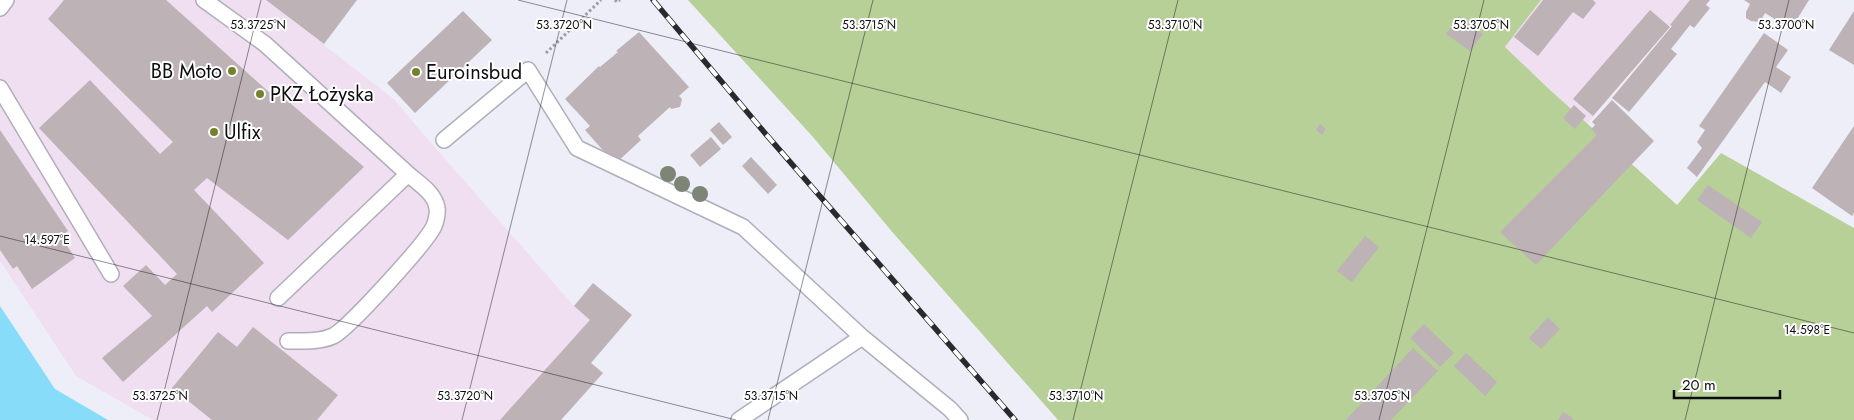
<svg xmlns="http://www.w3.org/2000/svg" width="1854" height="420" font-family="Jost,sans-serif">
<rect width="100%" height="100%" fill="#eeeef8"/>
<path fill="#f0dff0" d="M0,0H266L395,100L419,129L574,306L612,338L591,363L603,373L561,420H153L76,376L0,261Z
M1541,0H1690L1670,27L1587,124L1505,47Z"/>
<path fill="#b6d098" d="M688,0H1541L1505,47L1548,88L1677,205L1721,153L1854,228V420H1058L894,234L813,137Z"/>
<path fill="#87dcfa" d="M0,306L55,389L108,420H0Z"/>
<path fill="#bdb2b5" d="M64,0H166L270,93L274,89L364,167L288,240L207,178L194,190L264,263L212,312L207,306L123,382L102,358L152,316L123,286L146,265L165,285L177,274L39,128L90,80L160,154L173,142L48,19Z
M266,0H357L324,44Z
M1543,0H1593L1596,3L1583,19L1573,12L1538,56L1514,37Z
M1690,0H1710L1706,5L1710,8L1694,28L1690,25L1671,49L1677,54L1629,112L1612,98L1672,26L1670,25Z
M1744,0H1809L1791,29L1765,13L1760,22L1751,21L1746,18V12L1750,4Z
M1650,10L1670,27L1593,116L1573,99Z
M463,11L492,40L415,113L387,83Z
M1854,11V65L1829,50Z
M1459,16L1483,34L1470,51L1446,34Z
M639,32L689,87L679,96L682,99L680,107L671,109L670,107L638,136L641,140L615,164L585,130L590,126L565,99L599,66L600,67L618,52L616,51Z
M1764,33L1788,50L1776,67L1791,77L1781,93L1765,82L1697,177L1687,168L1702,148L1697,142L1705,130L1699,126Z
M1612,100L1654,141L1536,265L1500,232L1597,135L1591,129L1595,125L1592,122Z
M1574,105L1586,116L1575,129L1563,118Z
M719,122L732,137L723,145L710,130Z
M1320,124L1326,129L1322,135L1316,130Z
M1854,126V213L1852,216L1812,188Z
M0,130L68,231L61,236L75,258L32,289L17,266L13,269L0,250Z
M711,137L721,149L700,167L690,155Z
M751,157L777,185L768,194L742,166Z
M1708,185L1762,222L1751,238L1697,200Z
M1365,236L1379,247L1352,282L1337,271Z
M593,283L632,315L591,363L603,373L561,420H500L590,320L574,306Z
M1548,317L1560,329L1541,349L1529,338Z
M1424,324L1454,353L1440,367L1410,338Z
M253,327L338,395L317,420H212L172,388L218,332L237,347Z
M1413,348L1438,371L1391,420H1346Z
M1466,353L1497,382L1485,396L1454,366Z
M1563,412L1573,418L1572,420H1558Z"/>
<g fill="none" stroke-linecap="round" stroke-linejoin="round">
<g stroke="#afafb9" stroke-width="18">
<path id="lane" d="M204,0L265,44L408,174L278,298
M0,8L6,0
M0,88L111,274
M444,140L528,70L577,148L743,227L862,337L950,409L960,420
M288,341C303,341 320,342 333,336C348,329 427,242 434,226C436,222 438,212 437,208C435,193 418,183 408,174
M739,420L862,337"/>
</g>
<path stroke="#9c9ca4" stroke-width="3" stroke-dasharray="2.5 2.5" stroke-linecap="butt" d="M615,0L617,2L620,0
M546,53L601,0"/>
<use href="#lane" stroke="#fff" stroke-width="15"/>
<g stroke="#2a2a2e" stroke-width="5.5">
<path id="rail" d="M653,0L764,132L1015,420"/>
</g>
<use href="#rail" stroke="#fff" stroke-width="4" stroke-dasharray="11" stroke-linecap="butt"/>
</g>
<g fill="#7d8576">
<circle cx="668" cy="174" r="8"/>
<circle cx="682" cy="184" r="8"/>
<circle cx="700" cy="194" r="8"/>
</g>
<path fill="none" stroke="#0d0d11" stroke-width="1" stroke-opacity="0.45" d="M518,0L1854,333M0,236L736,420M157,420L261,0M462,420L567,0M768,420L873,0M1073,420L1178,0M1379,420L1484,0M1685,420L1789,0"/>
<g fill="#77802c" stroke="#fff" stroke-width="2">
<circle cx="232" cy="71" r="5"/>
<circle cx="416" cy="72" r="5"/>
<circle cx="260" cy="94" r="5"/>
<circle cx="214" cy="132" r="5"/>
</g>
<g text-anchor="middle" stroke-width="4" stroke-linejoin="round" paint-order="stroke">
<g font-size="20" fill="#0d0d11" stroke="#fff" text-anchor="start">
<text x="222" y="78" text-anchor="end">BB Moto</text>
<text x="426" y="79">Euroinsbud</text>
<text x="270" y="101">PKZ Łożyska</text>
<text x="224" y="139">Ulfix</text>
</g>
</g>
<g font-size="12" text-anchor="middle" fill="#0d0d11" stroke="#fff" stroke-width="4" stroke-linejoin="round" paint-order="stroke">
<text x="258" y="29">53.3725°N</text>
<text x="564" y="29">53.3720°N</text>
<text x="869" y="29">53.3715°N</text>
<text x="1175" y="29">53.3710°N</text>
<text x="1481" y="29">53.3705°N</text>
<text x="1786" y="29">53.3700°N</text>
<text x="47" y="244">14.597°E</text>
<text x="1807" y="334">14.598°E</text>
<text x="160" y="400">53.3725°N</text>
<text x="465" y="400">53.3720°N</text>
<text x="771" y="400">53.3715°N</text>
<text x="1076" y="400">53.3710°N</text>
<text x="1382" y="400">53.3705°N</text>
</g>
<path d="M1674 390v8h106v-8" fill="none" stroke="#0d0d11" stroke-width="2.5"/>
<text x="1682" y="390" font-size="15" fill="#0d0d11" stroke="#ffffff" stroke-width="4" paint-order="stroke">20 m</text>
</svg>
